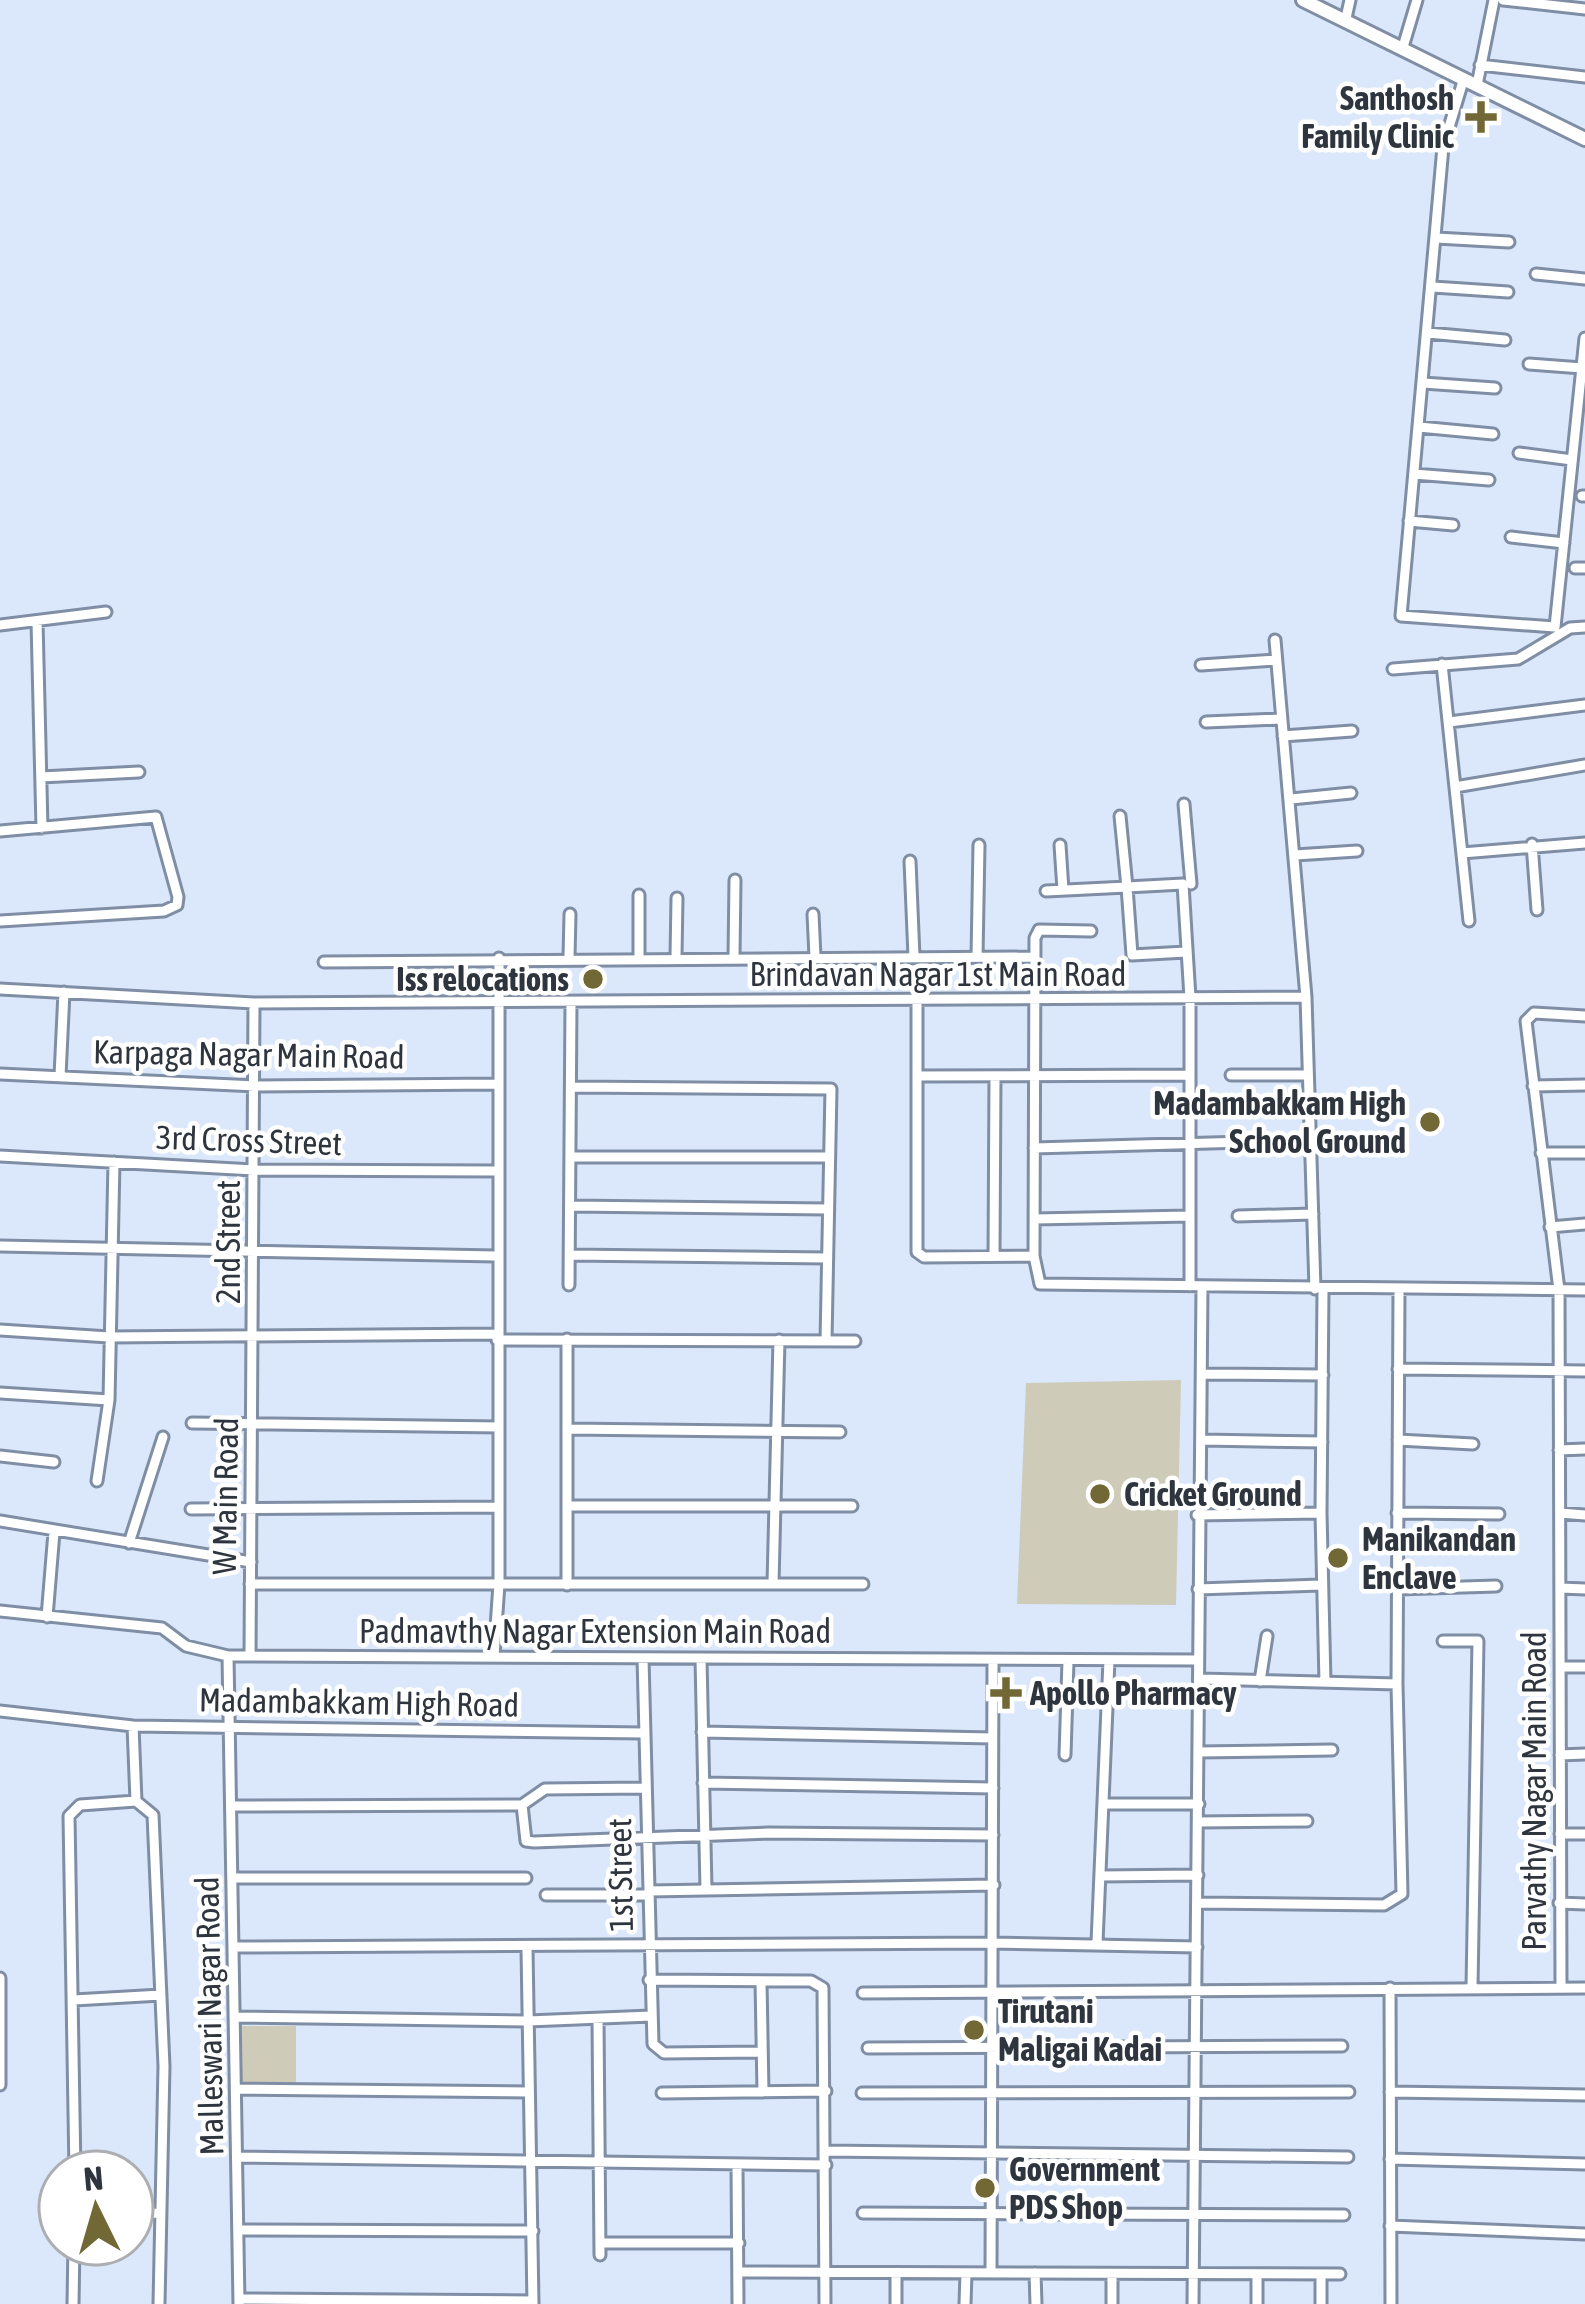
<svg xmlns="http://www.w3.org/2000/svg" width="1585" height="2304" font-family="'Asap Condensed',sans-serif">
<rect width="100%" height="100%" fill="#dbe8fb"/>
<path fill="#cecbb8" d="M1181,1380L1176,1605L1017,1604L1026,1383Z
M241,2026H296V2084H238Z"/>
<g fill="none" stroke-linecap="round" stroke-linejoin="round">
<g stroke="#7f8ea4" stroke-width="15">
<path id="street" d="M1503,0L1585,9
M1346,18L1350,0
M1403,47L1417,0
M1480,65L1585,77
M1464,78L1443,147L1401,616L1555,627L1585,338
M1477,85L1494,0
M1436,238L1509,242
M1536,274L1585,279
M1433,287L1508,292
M1428,333L1505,340
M1529,364L1582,368
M1423,383L1495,388
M1419,427L1493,434
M1519,453L1572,460
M1414,474L1489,480
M1582,496H1585
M1409,521L1453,525
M1511,537L1564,543
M1575,568H1585
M37,621L42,828
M0,625L106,612
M1275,640L1306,997L1315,1289
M1442,664L1469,921
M1201,665L1276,660
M1393,669L1518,659L1570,628L1585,627
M1206,722L1281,719
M1449,722L1585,705
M1283,736L1352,731
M41,777L139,772
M1455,787L1585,765
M1291,799L1351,793
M1184,804L1191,884
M0,831L156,817L178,897L177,905L164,911L0,921
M1532,844L1537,910
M1060,845L1063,890
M1462,853L1585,843
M1295,855L1357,851
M910,861L914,957
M1046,891L1127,887L1120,816
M639,895V957
M813,914L815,957
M1091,931L1039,930L1035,938L1034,1256L1040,1284L1585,1290
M1186,952L1132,955L1127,887L1183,884L1190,998V1286
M676,956L677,898
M734,956L735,880
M569,957L570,914
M977,957L979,845
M324,962L1035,957
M0,989L254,1003L1306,997
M917,1002V1252L924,1257L1034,1256
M0,1074L257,1086L497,1084
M1231,1075H1307
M60,1076L64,992
M917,1076L1190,1075
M1533,1086L1585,1085
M573,1087L831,1089L826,1341
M1034,1148L1312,1140
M1541,1153H1585
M0,1156L254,1170L496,1171
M571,1157H828
M571,1206L827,1209
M1238,1216L1313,1214
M1034,1219L1190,1216
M1550,1227L1585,1224
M0,1246L495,1256
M570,1255L827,1258
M994,1256L995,1076
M569,1285L571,1003
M0,1330L109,1337L497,1334
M567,1339V1585
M497,1340L855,1341
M1398,1369L1585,1371
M1204,1374L1323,1375
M0,1393L109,1400L97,1481
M109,1400L114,1162
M192,1423L499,1427
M569,1429L840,1432
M1202,1440L1322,1442
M1398,1440L1473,1444
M1559,1450L1585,1449
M0,1456L54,1462
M568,1506H852
M191,1509L499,1507
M1321,1513L1325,1682
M1397,1513L1499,1514
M1560,1513L1585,1515
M1197,1515L1321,1513L1323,1290
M0,1521L251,1562
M129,1543L163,1437
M250,1584H863
M773,1584L779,1340
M1561,1588L1585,1589
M1198,1589L1320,1585
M1398,1589L1496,1586
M0,1611L162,1628L186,1646L228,1656L1198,1660
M47,1617L54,1532
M1443,1641H1478L1472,1987
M228,1656L239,2304
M250,1656L254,1003
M494,1656L499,1584V958
M643,1658L653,2044L664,2053L762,2052
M701,1659L706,1889
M1560,1667H1585
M1200,1679L1397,1684L1399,1291
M1260,1681L1267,1636
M0,1711L133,1726L643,1733
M702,1732L992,1738
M1199,1752L1332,1750
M1065,1755L1068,1661
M1560,1755L1585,1754
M703,1783L993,1788
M136,1801L153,1815L164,2066L159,2304
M1103,1804H1199
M522,1805L545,1789L644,1788
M231,1806L522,1805L526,1841L534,1842L768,1833L993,1835
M1198,1822L1307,1821
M1560,1834H1585
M1100,1876L1198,1875
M233,1878H526
M649,1891L994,1885
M546,1895H649
M1198,1903L1384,1905L1402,1894L1397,1684
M1559,1903L1585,1904
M1097,1943L1109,1660
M235,1947L991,1943L1197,1947
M527,1949L533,2304
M0,1978V2085
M649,1980L811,1981L823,1988L825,2304
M761,1981L763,2092
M1561,1987L1559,1290L1526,1021L1534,1013L1585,1016
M1390,1988L1391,2304
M863,1993L1585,1988
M74,2000L161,1995
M236,2017L528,2021L651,2016
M598,2019L600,2255
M868,2048L1342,2046
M238,2089L529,2092
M1390,2092L1585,2095
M662,2093L826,2091
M862,2093L1349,2092
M826,2151L1348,2157
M240,2157L826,2165
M1390,2159L1585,2164
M737,2165L738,2304
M75,2172L69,1816L80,1805L136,1801L133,1726
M863,2213L1344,2215
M132,2214L160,2213
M1390,2226L1585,2234
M241,2230L533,2231
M600,2243H739
M738,2272L1340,2274
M991,2273L993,1662
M1035,2273L1036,2304
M1112,2274V2304
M1257,2274V2304
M1321,2274V2304
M239,2299L533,2301
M73,2304L74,2244
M896,2304V2273
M965,2304L966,2273
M1193,2304L1202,1287"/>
</g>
<g stroke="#7f8ea4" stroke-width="18">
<path id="secondary" d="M1303,0L1585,139"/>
</g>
<use href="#street" stroke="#fff" stroke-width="9"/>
<use href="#secondary" stroke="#fff" stroke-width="12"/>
</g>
<g fill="#716835" stroke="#fff" stroke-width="4.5">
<path d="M1475 99h12v12h12v12h-12v12h-12v-12h-12v-12h12z"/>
<circle cx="593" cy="979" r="12"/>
<circle cx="1430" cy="1122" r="12"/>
<circle cx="1100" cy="1494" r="12"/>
<circle cx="1338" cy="1558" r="12"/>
<path d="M1000 1675h12v12h12v12h-12v12h-12v-12h-12v-12h12z"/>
<circle cx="974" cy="2030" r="12"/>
<circle cx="985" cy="2188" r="12"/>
</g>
<g text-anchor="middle" stroke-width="9" stroke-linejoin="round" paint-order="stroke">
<g font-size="33" font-weight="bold" fill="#2f353e" stroke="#fff" text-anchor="start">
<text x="1454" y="110" text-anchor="end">Santhosh<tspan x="1454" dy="38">Family Clinic</tspan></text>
<text x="569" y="991" text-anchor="end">Iss relocations</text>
<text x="1406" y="1115" text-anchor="end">Madambakkam High<tspan x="1406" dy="38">School Ground</tspan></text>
<text x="1124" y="1506">Cricket Ground</text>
<text x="1362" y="1551">Manikandan<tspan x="1362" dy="38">Enclave</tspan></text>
<text x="1030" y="1705">Apollo Pharmacy</text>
<text x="998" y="2023">Tirutani<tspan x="998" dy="38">Maligai Kadai</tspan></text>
<text x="1009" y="2181">Government<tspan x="1009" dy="38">PDS Shop</tspan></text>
</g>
<g font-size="33" fill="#2f353e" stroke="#fff">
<text x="938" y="986">Brindavan Nagar 1st Main Road</text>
<text transform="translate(249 1054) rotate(1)" y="12">Karpaga Nagar Main Road</text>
<text transform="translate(249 1140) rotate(2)" y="12">3rd Cross Street</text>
<text transform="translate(228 1242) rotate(-90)" y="12">2nd Street</text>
<text transform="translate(225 1496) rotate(-89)" y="12">W Main Road</text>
<text x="595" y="1643">Padmavthy Nagar Extension Main Road</text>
<text transform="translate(359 1702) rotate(1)" y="12">Madambakkam High Road</text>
<text transform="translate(1534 1791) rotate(-90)" y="12">Parvathy Nagar Main Road</text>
<text transform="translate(620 1875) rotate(-91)" y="12">1st Street</text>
<text transform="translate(209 2016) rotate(-91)" y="12">Malleswari Nagar Road</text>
</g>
</g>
<g transform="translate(96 2208) rotate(355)"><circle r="57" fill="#ffffff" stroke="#acaeb2" stroke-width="3"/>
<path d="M0-9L21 45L0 30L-21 45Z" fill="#716835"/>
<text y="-18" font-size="33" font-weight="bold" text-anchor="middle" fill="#2f353e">N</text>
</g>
</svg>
